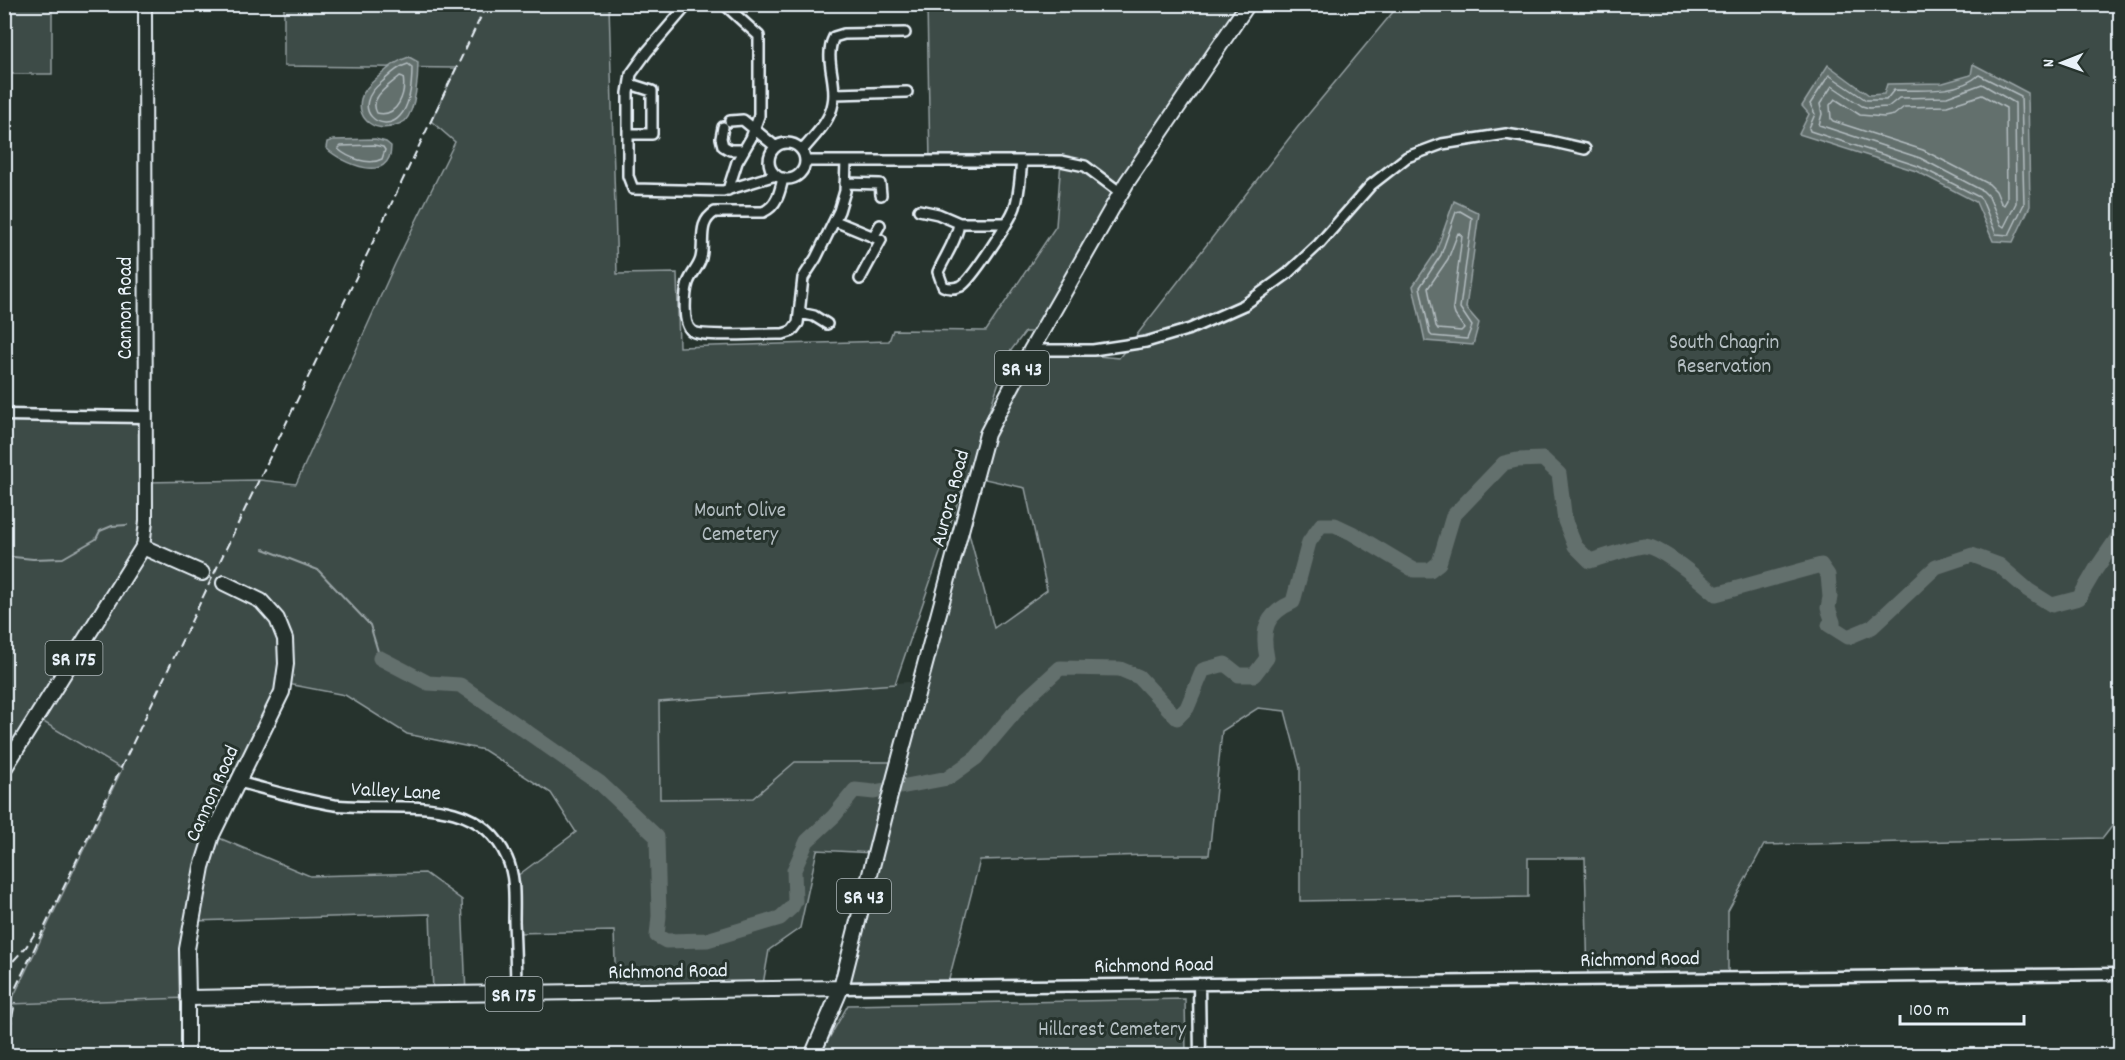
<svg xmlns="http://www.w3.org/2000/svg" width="2125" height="1060" font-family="Dekko,sans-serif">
<rect width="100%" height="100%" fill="#26332d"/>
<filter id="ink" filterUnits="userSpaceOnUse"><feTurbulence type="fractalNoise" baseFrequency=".0167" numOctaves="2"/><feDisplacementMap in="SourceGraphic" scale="12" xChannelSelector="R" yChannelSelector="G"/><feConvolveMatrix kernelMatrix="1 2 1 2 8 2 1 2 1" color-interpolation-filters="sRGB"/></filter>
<g filter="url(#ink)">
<path fill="#333f3a" d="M921,681L898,762H795L753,798L660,799L658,702Z
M37,718L122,769L33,954L188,998V1055H5L4,769Z"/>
<path fill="#3e4b47" stroke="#939ea0" stroke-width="1.5" d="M4,5H52V74H5Z
M284,5H609L617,274L677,273L679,347L889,341L893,330L986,331L1056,226L1061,161H930L927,5H1248L1127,182L1041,332H1025L1009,353L895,684L659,702L660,799L753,798L795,762H898L965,518L994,628L1047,590L1025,488L976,477L987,434L1031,350L1119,358L1297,128L1393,12L1397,5H2120V816L2103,838L1764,845L1728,911V978L1588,980L1585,858H1528V897L1300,901V768L1285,711L1258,708L1222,731L1209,855H1148L980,860L947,987L841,988L874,853L817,850L800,928L769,950L762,990L616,992L614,931L515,933L513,879L576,832L551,793L484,750L407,734L345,695L283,683L212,835L310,876L425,873L462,900L466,995L433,992L430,914L192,921L188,998L10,1004L122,769L37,718L5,769V415L146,417V482L260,480L296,484L395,264L455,142L431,121L456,68L284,66Z
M1185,999L1186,1055L819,1056L848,1005Z"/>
<path fill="#636f6d" stroke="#98a3a5" stroke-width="1.5" d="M409,57L418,62C418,78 416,109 405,121C402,123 399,124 396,125C377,134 356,120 361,99C363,90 372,82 378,77C389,68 396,61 409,57Z
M1973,64L2028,93L2030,206L2013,242L1993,241L1976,202L1916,171L1799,134L1809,114L1802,106L1828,65L1869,95L1884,94L1887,84L1943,83L1971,75Z
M375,139L386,142L391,146C391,185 343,164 326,148L327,142L333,140Z
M1454,201L1479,213L1466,308L1479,323L1473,345L1425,341L1413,286L1436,252Z"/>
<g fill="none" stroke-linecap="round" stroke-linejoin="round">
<path stroke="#b3bdc0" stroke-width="1.5" d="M408,64L412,67C412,82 411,104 400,116C383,136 347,109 382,82C390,75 397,67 408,64Z
M1829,75L1866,100H1886L1894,90C1921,90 1958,94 1979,75L2021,96L2024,204L2009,235L1996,234L1982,200L1979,197L1918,166L1810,131L1809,128L1815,114L1810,104Z
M400,76L403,77C406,93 398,118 377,113C368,97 390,85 400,76Z
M1982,84L2015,103L2016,203L2004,227L2001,225L1989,197L1983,191L1920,158L1819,125L1822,114L1820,104L1832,86L1862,106L1869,108L1888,107L1899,98L1947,97Z
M1982,95L2006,108L2007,200L2004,205L2001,203L1996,191L1989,184L1923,150L1833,121L1831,119L1830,105L1835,99L1860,115L1884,117L1894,115L1904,107L1947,106Z
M374,145L383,147L385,150L382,159C369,166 348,158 338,149L341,146Z
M1460,211L1472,218L1460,308L1472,326L1467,339L1432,336L1430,334L1420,287L1441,255L1456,212Z
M1458,233L1462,236L1453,308L1455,315L1464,328L1461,331L1438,329L1436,326L1428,288L1448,259Z"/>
<path stroke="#98a3a5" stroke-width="2" d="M264,549L318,570L370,625L380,658
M4,556L33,559L63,558L96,539L100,531L112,526L127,525"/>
<path stroke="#636f6d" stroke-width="15" d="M380,658L428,683L460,685L600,783L657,837L659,916L657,936L666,941L707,940L780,918L792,907L795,901L794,870L807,841L834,816L855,790L874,792L948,778L976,758L1026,699L1060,668L1120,669L1139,677L1177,718L1187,708L1203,670L1225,664L1239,675H1254L1267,658C1261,629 1266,614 1293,602L1309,542L1321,525H1335L1352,533L1414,570H1430L1439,563L1453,516L1504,463L1517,460L1543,459L1559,474L1565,521L1575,546L1590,561C1601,558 1637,545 1645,546C1663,548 1702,582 1716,594L1821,565L1828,575L1830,597L1828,608L1833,622L1829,625L1848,637L1872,627L1936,567L1972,555L1999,565L2028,590L2052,605L2079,598L2096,569L2120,534"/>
<path stroke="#43504b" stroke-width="14" stroke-dasharray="14 7" stroke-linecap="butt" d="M202,573L224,583"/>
<g stroke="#e8f1f8" stroke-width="14">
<path id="minor" d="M688,4L647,52L631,74L628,93V176L633,189L723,191L776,175
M724,4L759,36V116L751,138L737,162L728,190
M834,94L907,92
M730,121L743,120L776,147
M723,127L721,138L723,146L730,150H744
M628,134H652V91L630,84
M769 161a18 18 0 1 1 36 0a18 18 0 1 1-36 0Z
M802,151C813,137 830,122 833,103C838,83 823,58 834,37L844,34L905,33
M805,161H1061L1085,166L1121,193
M783,178C780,192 777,206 763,212H715C697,223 705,241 701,258C699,267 691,274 688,283C685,293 682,324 692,331C701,338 767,333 783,334L792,331L798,323L803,278L816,258L839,211L845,191L846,161
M845,183L880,184L881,195
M919,210L938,214L959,223H1006
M835,221L881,240L860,279
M959,223C957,240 945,256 938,272L943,286C949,289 954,289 961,286C971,281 1011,219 1015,207C1020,192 1020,176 1022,161
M873,237L880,225
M800,313L814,316L827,324
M1031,350H1093L1146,342L1190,329L1244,305L1287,274L1319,244L1371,185L1407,157L1442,144L1506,134L1550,141L1585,149
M238,782C270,790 302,800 335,805C394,812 477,790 507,858C516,878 514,900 514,921C515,945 516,970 516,994"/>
</g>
<g stroke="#e8f1f8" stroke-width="15">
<path id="tertiary" d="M4,415L146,417
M1199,984L1200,1056
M841,988L2120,974"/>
</g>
<g stroke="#e8f1f8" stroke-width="16">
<path id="secondary" d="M143,547L146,521L145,4
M188,998V1056"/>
</g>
<g stroke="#e8f1f8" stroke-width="18">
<path id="primary" d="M224,583L261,601L277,619L285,639L286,664L282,692L212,835L202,867L187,949L188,998L841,988
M4,769L143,547L202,573
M812,1056L841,988L895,776L987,434L1031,350L1127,182L1248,4"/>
</g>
<use href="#minor" stroke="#26332d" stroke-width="9"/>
<use href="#tertiary" stroke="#26332d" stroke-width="10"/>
<use href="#secondary" stroke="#26332d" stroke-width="12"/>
<use href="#primary" stroke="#26332d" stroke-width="14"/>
<path stroke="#e8f1f8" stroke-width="2" stroke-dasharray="9 4.5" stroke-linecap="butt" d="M4,971L26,947L37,930
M4,1012L487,4
M5,1056L15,1002"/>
</g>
</g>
<g text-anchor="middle" stroke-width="6" stroke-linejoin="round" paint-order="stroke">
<g fill="#26332d" stroke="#aeb8bb" stroke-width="1.5">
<rect x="995" y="351" width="54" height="34" rx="4.5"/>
<rect x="45.5" y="641" width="57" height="34" rx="4.5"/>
<rect x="837" y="879" width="54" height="34" rx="4.5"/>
<rect x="485.5" y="977" width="57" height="34" rx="4.5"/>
</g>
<g font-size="20" font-weight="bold" fill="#e8f1f8">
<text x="1022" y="375">SR 43</text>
<text x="74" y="665">SR 175</text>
<text x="864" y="903">SR 43</text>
<text x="514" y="1001">SR 175</text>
</g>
<g font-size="21" fill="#e8f1f8" stroke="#26332d">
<text transform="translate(124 308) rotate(-90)" y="7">Cannon Road</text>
<text transform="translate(949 498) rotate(-75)" y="7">Aurora Road</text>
<text transform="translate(396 790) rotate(3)" y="7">Valley Lane</text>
<text transform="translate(211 793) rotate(-66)" y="7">Cannon Road</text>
<text transform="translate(1640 958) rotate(-1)" y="7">Richmond Road</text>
<text transform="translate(1154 964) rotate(-1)" y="7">Richmond Road</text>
<text transform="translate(668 970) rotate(-1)" y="7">Richmond Road</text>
</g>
<g font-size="21" fill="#b5bfc3" stroke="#26332d">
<text x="1724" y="348">South Chagrin<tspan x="1724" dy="24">Reservation</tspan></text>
<text x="740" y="516">Mount Olive<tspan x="740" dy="24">Cemetery</tspan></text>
<text x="1112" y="1035">Hillcrest Cemetery</text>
</g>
</g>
<rect width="2125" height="1060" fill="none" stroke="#26332d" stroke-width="24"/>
<rect x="12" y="12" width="2101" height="1036" fill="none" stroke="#e8f1f8" stroke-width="2" filter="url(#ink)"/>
<g transform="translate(2062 63) rotate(269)" stroke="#26332d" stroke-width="4.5" paint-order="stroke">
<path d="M0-4.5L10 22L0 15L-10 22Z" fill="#e8f1f8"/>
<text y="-9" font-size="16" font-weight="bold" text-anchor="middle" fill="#e8f1f8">N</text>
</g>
<path d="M1900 1015v9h124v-9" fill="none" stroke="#e8f1f8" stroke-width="3"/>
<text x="1909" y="1015" font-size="18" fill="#e8f1f8" stroke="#26332d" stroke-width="4.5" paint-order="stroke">100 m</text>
</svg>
